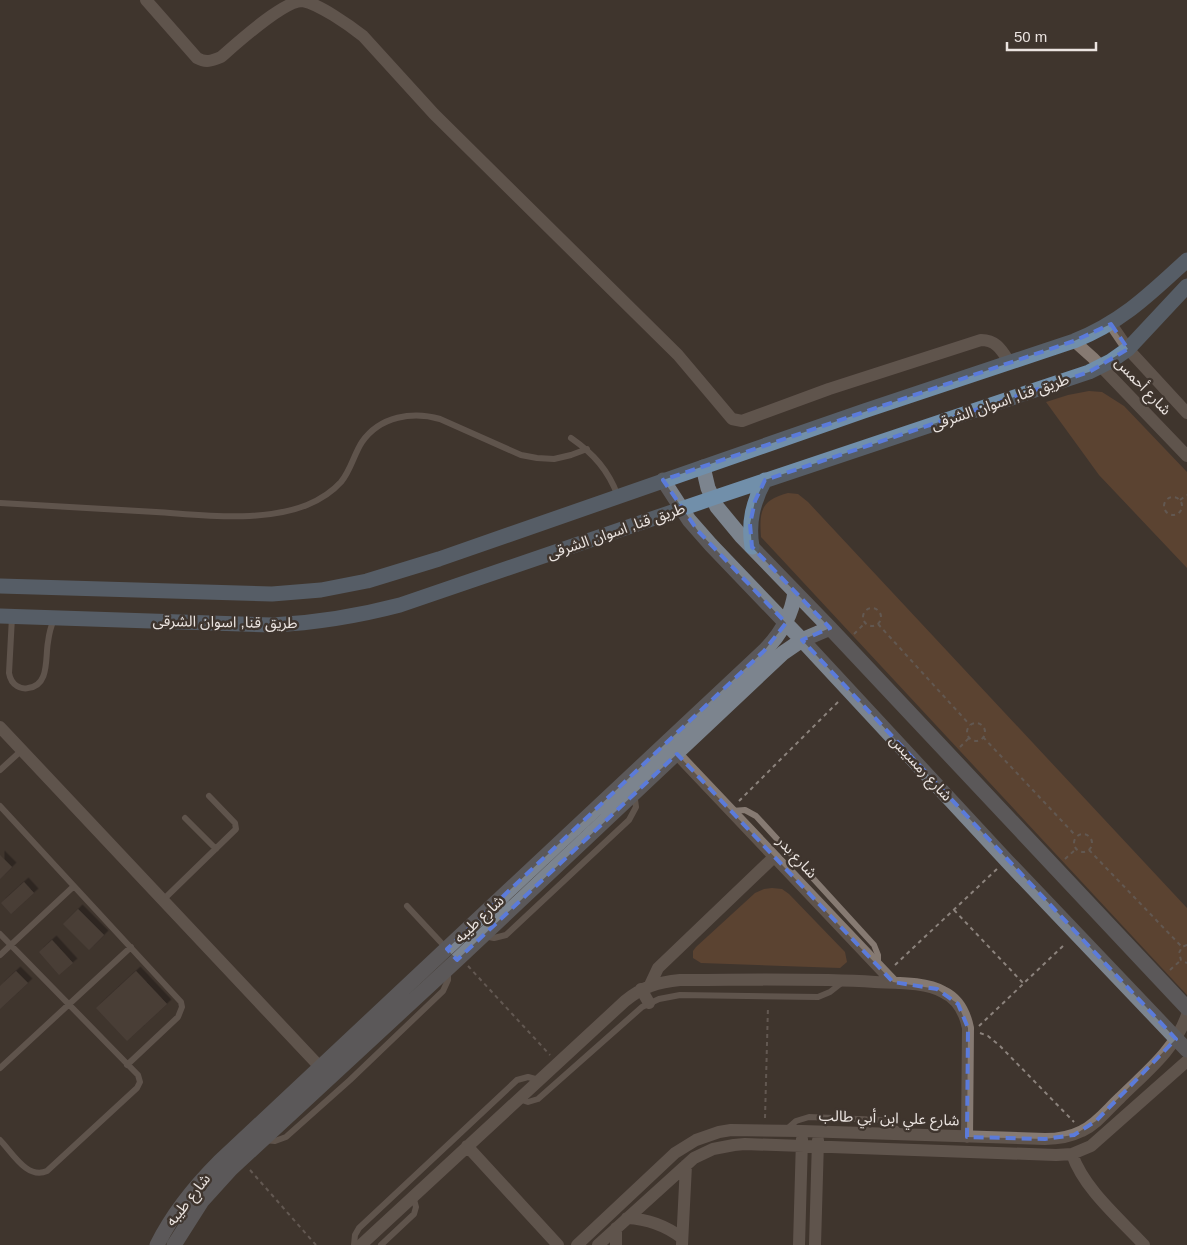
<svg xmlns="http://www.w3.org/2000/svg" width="1187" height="1245" font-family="Helvetica,'Noto Sans Arabic',sans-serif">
<defs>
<filter id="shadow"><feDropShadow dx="4.5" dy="-4.5" stdDeviation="0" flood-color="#0009"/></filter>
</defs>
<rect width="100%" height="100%" fill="#3f352e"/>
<path fill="#7c5436" d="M1089,391L1102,392L1124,406L1187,472V568L1099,475L1046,402L1068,395Z
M788,493L798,494L808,502L1187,908V995L761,537C759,511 761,500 788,493Z
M772,888L782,889L789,894L845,952L847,962L840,968L701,963L693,958V951L696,947L755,893L764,889Z"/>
<path fill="#554a42" filter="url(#shadow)" d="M0,855L12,867L0,879Z
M24,882L34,893L11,914L1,903Z
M78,909L104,935L89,950L63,924Z
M52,940L73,963L59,975L39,952Z
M16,971L28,983L0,1009V986Z
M136,971L167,1004L127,1041L96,1008Z"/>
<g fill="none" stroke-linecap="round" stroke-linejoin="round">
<path stroke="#8c837d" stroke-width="2" stroke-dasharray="4 4" stroke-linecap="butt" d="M1164 506a9 9 0 1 1 18 0a9 9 0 1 1-18 0Z
M1180,500L1187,495
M863 617a9 9 0 1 1 18 0a9 9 0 1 1-18 0Z
M878,624L970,725
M854,634L865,623
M967 732a9 9 0 1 1 18 0a9 9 0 1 1-18 0Z
M983,737L1076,836
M960,747L969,738
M739,801L840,700
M1074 843a9 9 0 1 1 18 0a9 9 0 1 1-18 0Z
M1089,850L1182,947
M1065,859L1076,849
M954,910L1023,983
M1187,945L1182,947L1179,953L1181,960L1187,963
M895,965L997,869
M468,966L550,1055
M1170,970L1181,960
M979,1026L1064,945
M980,1033L988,1036L1000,1046L1074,1122
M765,1118L768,1006
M250,1170L316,1245"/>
<path stroke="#867a72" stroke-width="6" d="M571,438C594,454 608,470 618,496
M0,503C52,506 104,509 156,512C203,515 261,523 307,505C319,500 332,492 341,482C351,470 354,454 362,442C380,416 413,411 440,419L521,455L537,458L554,459L571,455L587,449
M12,617L9,673C10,679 12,683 17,686C20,688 25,689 28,688C50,686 45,657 48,642C49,634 51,626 54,619
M0,770L22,750
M0,806L181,1002L182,1007L178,1017L127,1065
M732,811L745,810L756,816L874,945L878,955V965
M185,818L216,849
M163,900L236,829L235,823L209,796
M407,906L447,949
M0,934L138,1075L140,1082L137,1088L47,1171C27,1180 12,1152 0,1140
M484,936L494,938L506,935L629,820L636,807L634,793
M0,955L74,886
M0,1068L131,947
M519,1099L528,1102L538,1099L642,1007L659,999L680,995L818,997L830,992L844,981
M787,1129L796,1121L809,1117L882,1120L893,1125L900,1133
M264,1140L275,1141L286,1137L350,1080L443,991L448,980V969
M354,1245L355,1235L359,1228L517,1080L528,1077L539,1080
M381,1245L414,1214L416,1207L413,1196"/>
<path stroke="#867a72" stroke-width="12" d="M146,0L197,58C206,63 211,61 221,57C236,44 284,0 303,1C319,4 349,25 363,36L434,114L678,355L732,419L742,421L829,389L981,340C997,340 1002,351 1010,363
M1111,324L1128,349L1187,413
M1074,341L1093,358L1187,456
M0,727L320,1067
M677,754L893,982
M650,985L658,968L774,857
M641,989L649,1003
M467,1146L558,1245
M1072,1154C1084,1189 1119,1218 1144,1245
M627,1218C648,1219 665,1225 682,1238
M616,1228V1245
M361,1245L625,1001C642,987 658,982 680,980C745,980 810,978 875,982C895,983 926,982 943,992C958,999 965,1013 968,1028L967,1137
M577,1245L675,1153L696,1140L719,1132L731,1130L802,1131L1045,1139C1059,1139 1070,1137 1082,1131C1097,1124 1108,1109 1120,1098C1145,1073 1175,1050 1187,1015
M598,1245L694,1158L713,1149L734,1145L745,1144L1056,1155L1072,1154L1091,1146L1187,1061
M682,1245L686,1165
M799,1245L802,1139
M815,1245L818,1140"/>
<path stroke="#7c848e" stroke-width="15" d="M703,467L708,488L717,507L741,536L830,628L1187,1008
M663,480L689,520L711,545L802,640L1007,861L1187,1050
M157,1245C173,1213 194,1187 219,1162L764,651C781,634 792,615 795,592
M174,1245L202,1201L231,1169L457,960L783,653L802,640L830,628"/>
<path stroke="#718faa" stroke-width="15" d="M752,547C748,522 753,502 765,480
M0,586L272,594L321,590L367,581L439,559L864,411L1074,341C1122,322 1150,294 1187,260
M0,616L272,625C316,623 358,616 400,605L713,498L1089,372L1111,361L1128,349L1187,286"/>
</g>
<path d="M0 0H1187V1245H0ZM1111,324L1128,349L1089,372L765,480L755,501L750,524L752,547L830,628L802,640L1176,1039L1096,1121L1074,1135L1045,1139L967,1137L968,1028L958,1004L937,989L893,982L677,754L457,960L447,949L764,651L786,623L698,531L663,480L1074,341Z" fill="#3f352e" fill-opacity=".55" fill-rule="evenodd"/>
<path fill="none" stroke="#5b7bda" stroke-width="4" stroke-dasharray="10 6" stroke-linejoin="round" d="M1111,324L1128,349L1089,372L765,480L755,501L750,524L752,547L830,628L802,640L1176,1039L1096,1121L1074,1135L1045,1139L967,1137L968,1028L958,1004L937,989L893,982L677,754L457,960L447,949L764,651L786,623L698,531L663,480L1074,341Z"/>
<g text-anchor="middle" stroke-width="5" stroke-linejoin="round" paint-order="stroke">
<g font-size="15" fill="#ebe4e0" stroke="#3f352e">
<text transform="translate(1143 386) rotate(46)" y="5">شارع أحمس</text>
<text transform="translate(1000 402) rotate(-19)" y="5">طريق قنا, اسوان الشرقى</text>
<text transform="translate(616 531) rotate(-19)" y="5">طريق قنا, اسوان الشرقى</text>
<text transform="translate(225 622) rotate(1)" y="5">طريق قنا, اسوان الشرقى</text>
<text transform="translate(921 768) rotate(47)" y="5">شارع رمسيس</text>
<text transform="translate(797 857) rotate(47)" y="5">شارع بدر</text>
<text transform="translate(479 919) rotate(-43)" y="5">شارع طيبه</text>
<text transform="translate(889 1118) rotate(2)" y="5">شارع علي ابن أبي طالب</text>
<text transform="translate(188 1200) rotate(-52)" y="5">شارع طيبه</text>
</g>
</g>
<path d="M1007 42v8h89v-8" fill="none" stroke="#ebe4e0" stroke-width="2.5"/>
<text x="1014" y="42" font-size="15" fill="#ebe4e0" stroke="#3f352e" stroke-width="4" paint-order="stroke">50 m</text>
</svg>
